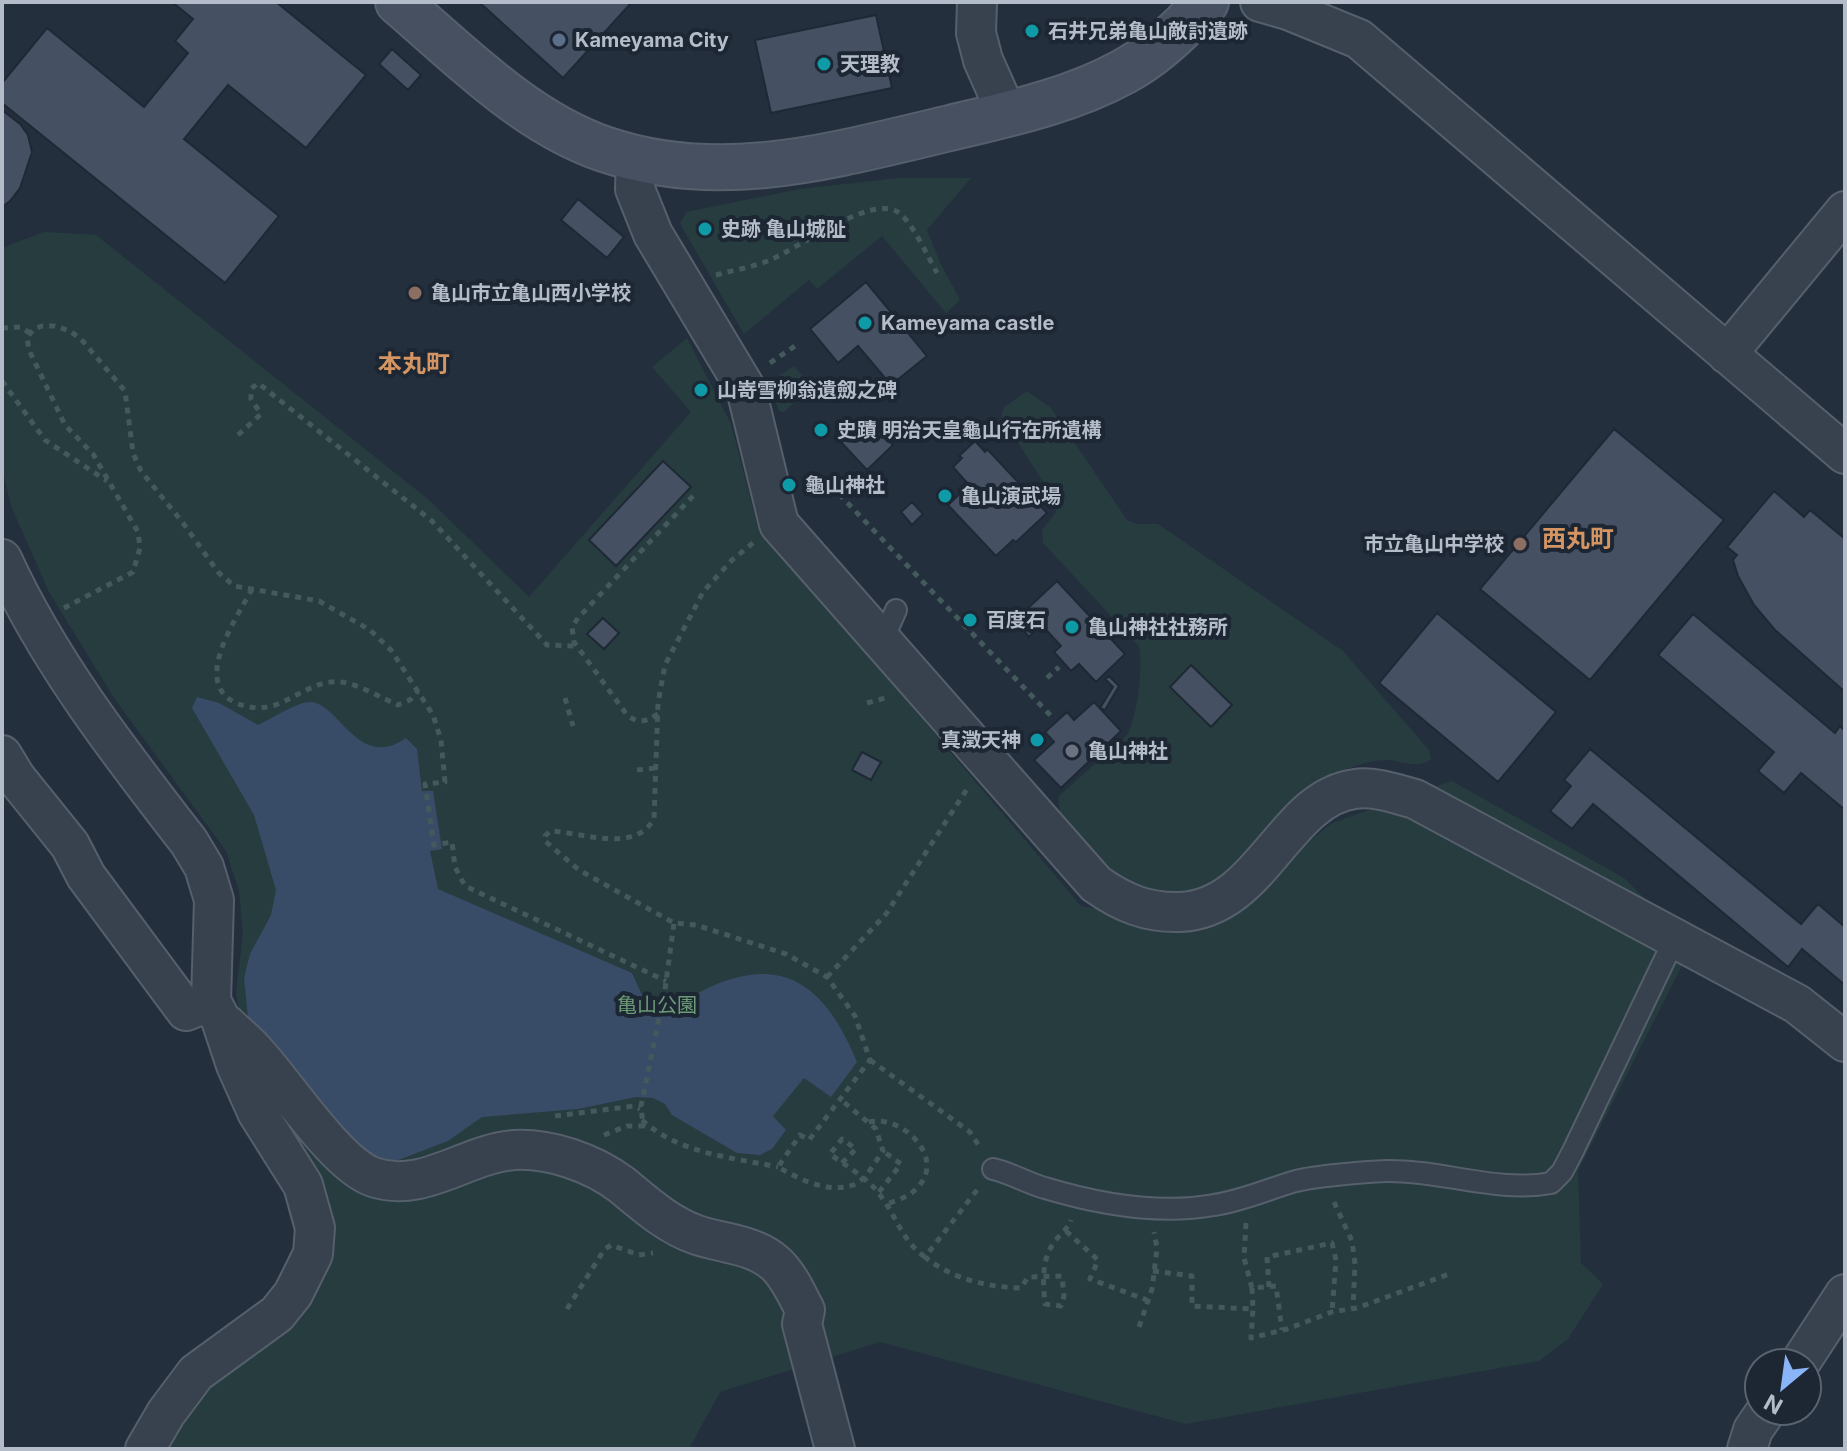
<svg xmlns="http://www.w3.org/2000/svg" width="1847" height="1451" font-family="Inter,'Noto Sans JP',sans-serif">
<rect width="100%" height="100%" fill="#242f3e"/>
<path fill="#263c3f" d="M899,178H971L927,230L940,262L960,300L946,313L882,236L817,289L809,280L744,334L680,224L686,212L800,189Z
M44,232L96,235L428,499L529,597L691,412L652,367L687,338L731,424L757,524L1081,906L1202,928L1332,823L1452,781L1624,878L1658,912L1699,932L1578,1171L1581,1263L1603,1284L1568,1339L1539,1361L1186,1424L880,1342L720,1392L689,1449H158L172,1424L313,1284L249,1067L236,993L243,933L239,891L226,851L114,698L49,592L11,506L2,468V248Z
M794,366L812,387L784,412L779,411L769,382Z
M1027,391L1051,408L1127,520L1137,524H1158L1343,651L1429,750L1431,759C1419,770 1399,760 1385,760C1364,761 1340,771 1321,780C1313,785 1306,794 1298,800C1254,841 1225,907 1152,890C1134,885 1117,880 1104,866C1094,854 1065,829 1061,815C1059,810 1059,803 1058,797L1127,735C1138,714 1143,669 1139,646L1043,543L1042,530L1056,512V502L1001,416L1004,407Z"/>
<path fill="#394c67" d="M197,697L219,703L258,725C271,719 297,702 310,702C339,702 358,772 406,738L417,749L422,791H433L442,849L430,851L438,889L632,973L648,1008C684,1014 676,1003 704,990C784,951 826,987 857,1062L831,1097L804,1078L773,1116L786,1130L772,1149L760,1155L737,1153L672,1115L665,1104L653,1098L636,1097L578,1109L482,1117L448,1141L388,1164L351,1147L250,1038L244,978L250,954L271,915L276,890L254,815L192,708Z"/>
<path fill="#455162" stroke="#1f2835" stroke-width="2" d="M172,2H276L366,75L306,148L228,85L184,139L279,216L225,283L2,103V83L47,28L144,107L188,53L175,41L193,19Z
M479,2H632L563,78Z
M876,15L892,88L771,113L755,40Z
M392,49L421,75L408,90L379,64Z
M2,110L20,124L28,135L32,152L20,188L10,201L2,207Z
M578,199L624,237L607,258L561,220Z
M866,282L927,356L891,385L858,346L838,363L810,329Z
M865,416L893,445L867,470L840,441Z
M1614,429L1724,520L1590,680L1480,589Z
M975,441L985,452L987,449L1047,513L1016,542L1013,540L996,556L948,505L969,485L953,467L962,458L959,456Z
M663,461L691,487L616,566L589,540Z
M1774,491L1804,517L1810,510L1845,539V692L1775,630L1754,605L1738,576L1733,560L1737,555L1727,547Z
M912,502L923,514L912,525L901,512Z
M1057,581L1125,654L1096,682L1079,664L1071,671L1054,652L1061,646L1027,609Z
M1437,613L1556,712L1498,782L1379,683Z
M1693,614L1835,733L1840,726L1845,731V810L1801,773L1784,793L1758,771L1774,752L1658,655Z
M1025,617L1036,629L1029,637L1018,624Z
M603,618L619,633L604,649L587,634Z
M1191,665L1232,705L1211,727L1170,687Z
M1109,676L1119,686L1105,710L1100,708L1113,687L1105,679Z
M1094,702L1121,731L1061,788L1034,760L1054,742L1045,732L1067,712L1074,720Z
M1590,749L1801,924L1818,904L1845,927V985L1802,949L1788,967L1593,804L1572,829L1550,811L1571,786L1564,780Z
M862,752L881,762L871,780L852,770Z"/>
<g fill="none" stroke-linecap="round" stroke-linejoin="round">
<g stroke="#565f6c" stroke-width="24">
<path id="service" d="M882,642L896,610
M993,1169C1011,1173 1027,1183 1045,1188C1098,1204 1158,1215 1214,1205C1242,1201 1268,1189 1296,1181C1316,1176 1364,1172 1387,1171C1441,1170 1497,1193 1551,1183L1562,1172L1573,1151L1675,938"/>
</g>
<g stroke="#565f6c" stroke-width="42">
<path id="minor" d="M977,2L976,33L983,60L1007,114
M1260,2L1288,10L1359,39L1845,454
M636,159L635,189L653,234L746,389L779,524L1096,884C1123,903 1147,913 1180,912C1262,909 1284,798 1355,789C1375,786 1396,794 1415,799L1797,1004L1845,1042
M1727,354L1845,211
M2,559C49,662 120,753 189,842L204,867L214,900L211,1001L221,1020L236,1065L257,1112L303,1185L315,1228L313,1254L293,1294L277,1314L196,1373L166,1413L145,1449
M2,755L16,778L70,845L86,876L186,1011L211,1001
M226,1024C236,1034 248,1043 257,1054C285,1084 336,1164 373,1177C423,1194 465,1154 514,1150C550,1148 593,1163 622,1185C645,1204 668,1225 697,1235C724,1244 754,1244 776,1264C789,1276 797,1295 805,1310L802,1324L835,1449
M1800,1363L1845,1294
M1747,1449L1753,1430L1766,1411"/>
</g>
<g stroke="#565f6c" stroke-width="48">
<path id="secondary" d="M398,2C460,55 525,122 604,149C721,189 835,155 950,128C1008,114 1070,101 1123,72C1155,55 1182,29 1206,2"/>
</g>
<path stroke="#44595c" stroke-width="5" stroke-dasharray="6 6" stroke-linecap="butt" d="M1085,31L1096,37
M716,275C734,270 753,267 770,260C799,248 867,197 896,211C910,217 929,259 937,273
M2,328L20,327L30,333
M770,363L795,346
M2,381L45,440L107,481
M238,435L261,414L251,399V389L258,383L432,521L547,645L576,646
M839,494L1052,717
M753,543L732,560L703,592L665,665L658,703L654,819C634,854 582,832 550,831L545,836V841L579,870L674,923L696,925L786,954L827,977L855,1016L870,1060L809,1140L800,1135L778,1167C799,1179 828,1194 853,1185C866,1181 875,1161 883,1151L876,1129L840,1099
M252,589C237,618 191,682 236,703C248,708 259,709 272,706C295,699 316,679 341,682C359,684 381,698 398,705L410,700L418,691
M64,608L133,572L140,548L138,532L93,454L65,425L29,350L27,337L34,329L42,326H55L70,331L81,339L125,391L133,453L141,471L183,523L218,572L234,586L319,601L370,630L391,650L433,715L441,740L445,782L425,784L434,845L452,842L455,867L465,886L666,981
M1047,678L1059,667
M565,698L573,726
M867,703L885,698
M658,714C645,722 639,724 627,715L574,642L572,627L578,618L693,496
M637,770L656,768
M827,977L886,914L967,789
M870,1060L970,1132L981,1149
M555,1116L634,1106L640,1109
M642,1120C680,1154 730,1157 778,1167
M869,1122C903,1114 949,1160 915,1190C908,1197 896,1201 886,1204
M604,1135L627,1126H643L641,1106L665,989L674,923
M842,1163L856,1149L842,1139L830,1154C846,1166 869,1179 880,1195C897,1217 902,1241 925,1257
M977,1190L925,1257C952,1279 987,1287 1021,1288L1028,1277L1062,1276L1064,1296L1061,1306L1045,1304C1043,1282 1041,1259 1055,1241C1061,1233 1067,1230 1071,1220
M879,1192L901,1164L883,1151
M1334,1202L1352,1241L1355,1264L1353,1308
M1246,1223L1244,1258L1252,1288L1276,1286L1282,1330
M1066,1231L1098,1260L1090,1279L1147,1300
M1153,1271L1192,1276V1306L1253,1309L1251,1338L1287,1329L1332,1312L1357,1308L1449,1274
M1269,1287L1267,1257L1332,1243L1336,1260L1332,1312
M1252,1288L1253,1309
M567,1309L604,1250L611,1245L639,1255L653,1253
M1139,1327L1152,1289L1157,1248L1154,1232"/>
<use href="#service" stroke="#38414e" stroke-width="20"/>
<use href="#minor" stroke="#38414e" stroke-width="38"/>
<use href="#secondary" stroke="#465061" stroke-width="44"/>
</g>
<g fill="#0f9aa8" stroke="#1d2633" stroke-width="3">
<circle cx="1032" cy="31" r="8"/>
<circle cx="824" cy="64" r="8"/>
<circle cx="705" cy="229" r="8"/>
<circle cx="865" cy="323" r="8"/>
<circle cx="701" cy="390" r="8"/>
<circle cx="821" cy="430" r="8"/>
<circle cx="789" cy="485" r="8"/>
<circle cx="945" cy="496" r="8"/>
<circle cx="970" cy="620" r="8"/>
<circle cx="1072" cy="627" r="8"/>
<circle cx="1037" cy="740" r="8"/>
</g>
<circle fill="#5c6f8a" stroke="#1d2633" stroke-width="3" cx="559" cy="40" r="8"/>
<g fill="#8d6e63" stroke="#1d2633" stroke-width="3">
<circle cx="415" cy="293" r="8"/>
<circle cx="1520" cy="544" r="8"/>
</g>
<circle fill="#6b7280" stroke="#1d2633" stroke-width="3" cx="1072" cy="751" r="8"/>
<g text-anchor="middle" stroke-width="8" stroke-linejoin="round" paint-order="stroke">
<g font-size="20" font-weight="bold" fill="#b4bcc9" stroke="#1d2633" text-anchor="start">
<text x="1048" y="38">石井兄弟亀山敵討遺跡</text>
<text x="575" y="47">Kameyama City</text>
<text x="840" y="71">天理教</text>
<text x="721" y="236">史跡 亀山城阯</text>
<text x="431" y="300">亀山市立亀山西小学校</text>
<text x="881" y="330">Kameyama castle</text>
<text x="717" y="397">山嵜雪柳翁遺劔之碑</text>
<text x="837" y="437">史蹟 明治天皇龜山行在所遺構</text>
<text x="805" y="492">龜山神社</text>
<text x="961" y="503">亀山演武場</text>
<text x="1504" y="551" text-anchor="end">市立亀山中学校</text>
<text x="986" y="627">百度石</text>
<text x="1088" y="634">亀山神社社務所</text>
<text x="1021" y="747" text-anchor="end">真澂天神</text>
<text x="1088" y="758">亀山神社</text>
</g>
<g font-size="20" fill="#6b9a76" stroke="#1d2633">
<text x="657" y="1012">亀山公園</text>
</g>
<g font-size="24" font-weight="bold" fill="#d59563" stroke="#1d2633">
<text x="414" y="372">本丸町</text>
<text x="1578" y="547">西丸町</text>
</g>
</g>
<rect width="1847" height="1451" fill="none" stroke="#b4bcc9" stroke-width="8"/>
<g transform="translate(1783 1387) rotate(209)"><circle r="38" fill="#1d2633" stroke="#59626f" stroke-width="2"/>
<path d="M0-6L14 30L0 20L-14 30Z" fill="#8ab4f8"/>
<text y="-12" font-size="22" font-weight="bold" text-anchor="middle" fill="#b4bcc9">N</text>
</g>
</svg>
